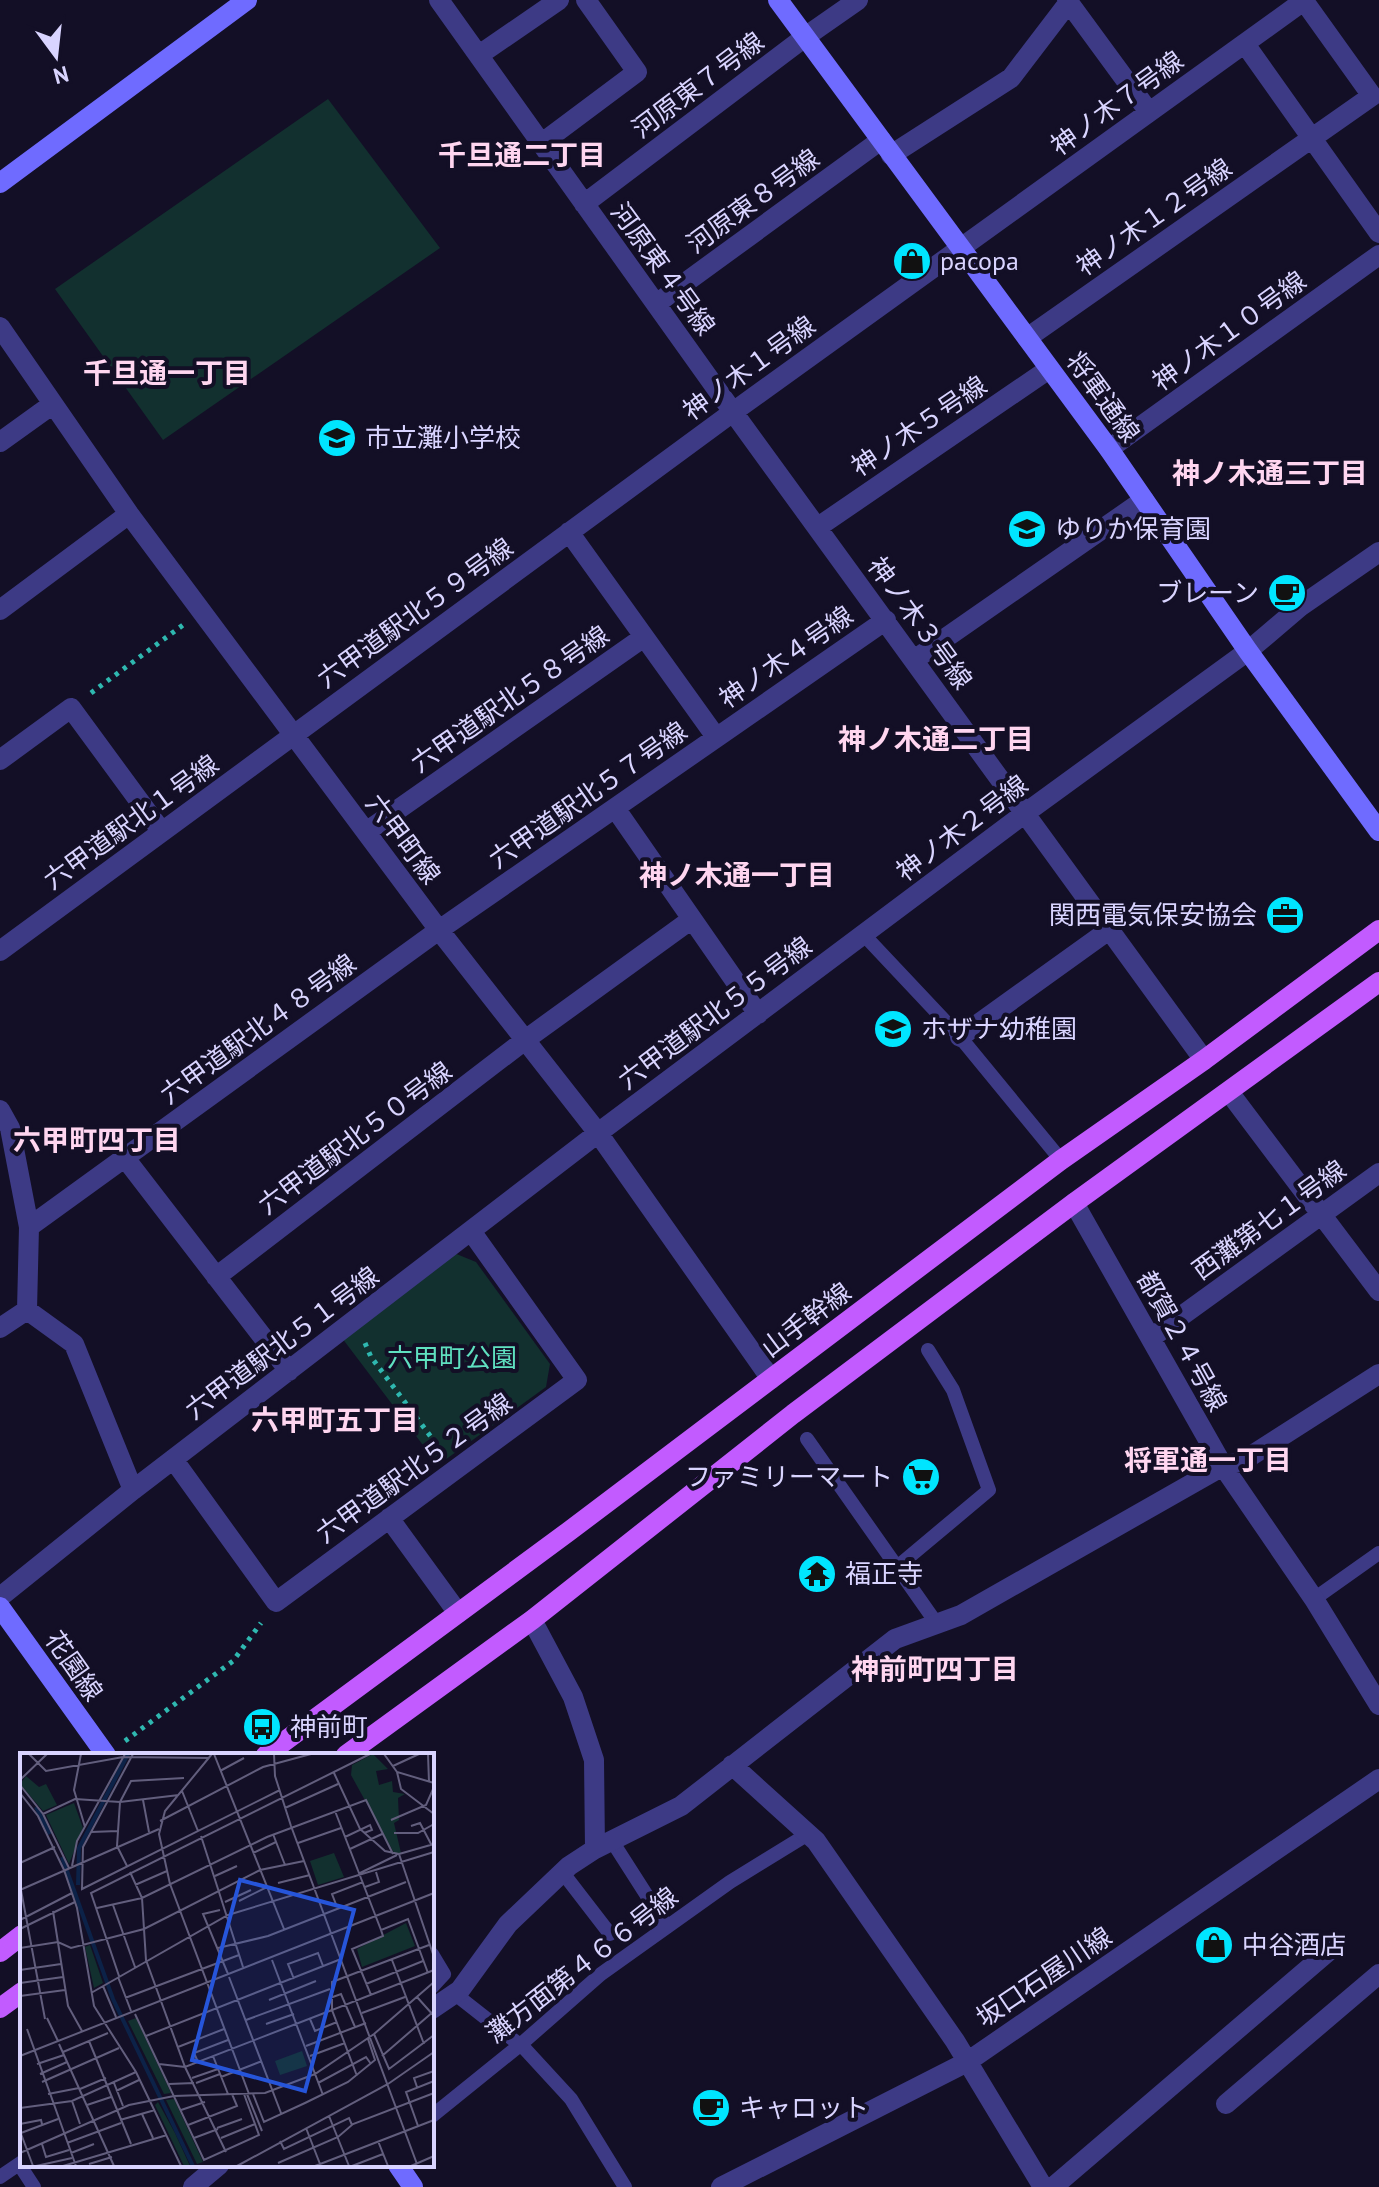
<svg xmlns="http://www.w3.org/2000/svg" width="1379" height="2187" font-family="'PT Sans','Noto Sans JP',sans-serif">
<rect width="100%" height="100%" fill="#130f26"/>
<path fill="#12302f" d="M328,99L440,248L163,440L55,289Z
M454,1253L476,1262L550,1364L546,1387L438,1465L342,1338Z"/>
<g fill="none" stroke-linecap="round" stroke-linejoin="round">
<path stroke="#2fb8b0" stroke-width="5" stroke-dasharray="4 6" stroke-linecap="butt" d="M91,693L183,625
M365,1343L371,1357L440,1449
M125,1741L233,1661L261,1623"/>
<path stroke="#3d3a85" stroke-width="14" d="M864,935L960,1037L1061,1160
M807,1439L937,1624
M897,1567L989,1490L953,1390L928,1350
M1314,1599L1379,1553
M612,1841L667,1927
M563,1873L610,1934
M432,1954L444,1974L432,1987
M455,1994L525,2049L571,2099L625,2187
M432,2116L520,2045L601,1974L730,1882L808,1834
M19,2164L34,2187
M0,2177L22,2162"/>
<path stroke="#3d3a85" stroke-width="20" d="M439,0L733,412L1204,1060
M1067,0L1149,112
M1245,44L1379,233
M479,55L559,0
M542,143L637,72L586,0
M891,155L1011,78L1069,2
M584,204L805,37L858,0
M656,304L881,140
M0,327L129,514L439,930L598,1133L771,1379
M1027,338L1372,96L1304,1
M0,442L53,404
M1109,449L1379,255
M818,527L1049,369
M569,532L716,737
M0,610L129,514
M914,660L1144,500
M0,760L71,708L162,832
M615,808L758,1014
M366,832L644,637
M0,951L733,412L1305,0
M960,1037L1109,930
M1229,1092L1379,1291
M0,1110L10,1128L29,1227L27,1310L0,1328
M125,1158L289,1371
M1074,1203L1223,1466L1314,1599L1379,1705
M29,1227L439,930L886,620
M216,1277L525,1040L692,919
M27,1310L74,1344L133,1490
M1151,1338L1379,1173
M173,1459L276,1602L577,1380L471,1231
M389,1518L458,1613
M0,1597L133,1490L598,1133L1024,814L1248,651L1301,606L1379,552
M532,1620L573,1697L594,1760L595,1849
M732,1765L816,1841L955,2041L1043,2187
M432,2009L460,1990L508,1924L569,1866L595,1849L681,1806L895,1639L961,1615L1223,1466L1243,1461L1379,1374
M1226,2104L1379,1974
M193,2187L219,2165
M721,2187L967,2062L1379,1779
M1053,2187L1330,1950"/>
<path stroke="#6f6bff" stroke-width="20" d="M778,0L1109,449L1248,651L1379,831
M0,183L247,0
M0,1607L106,1755
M398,2165L413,2187"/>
<path stroke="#c25bff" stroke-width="20" d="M266,1755L568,1532L1061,1160L1204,1060L1379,930
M346,1755L532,1620L793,1414L1074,1203L1379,982
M0,1952L22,1935
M0,2008L22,1992"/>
</g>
<defs>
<g id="shop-disc" transform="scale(2)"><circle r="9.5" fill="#00e5ff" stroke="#130f26"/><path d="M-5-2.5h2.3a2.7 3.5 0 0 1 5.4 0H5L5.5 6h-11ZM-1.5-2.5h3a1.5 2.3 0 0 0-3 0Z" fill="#111"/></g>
<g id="school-disc" transform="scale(2)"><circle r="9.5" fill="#00e5ff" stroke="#130f26"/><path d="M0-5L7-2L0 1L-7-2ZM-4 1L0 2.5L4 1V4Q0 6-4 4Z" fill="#111"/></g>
<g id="cafe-disc" transform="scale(2)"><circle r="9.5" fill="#00e5ff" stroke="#130f26"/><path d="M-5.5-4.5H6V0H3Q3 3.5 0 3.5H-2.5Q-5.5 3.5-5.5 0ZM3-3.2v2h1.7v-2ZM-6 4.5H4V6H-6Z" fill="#111"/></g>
<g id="office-disc" transform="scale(2)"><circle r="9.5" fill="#00e5ff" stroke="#130f26"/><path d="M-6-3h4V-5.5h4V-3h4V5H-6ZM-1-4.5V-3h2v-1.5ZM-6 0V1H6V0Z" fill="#111"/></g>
<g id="supermarket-disc" transform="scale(2)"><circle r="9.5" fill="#00e5ff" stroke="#130f26"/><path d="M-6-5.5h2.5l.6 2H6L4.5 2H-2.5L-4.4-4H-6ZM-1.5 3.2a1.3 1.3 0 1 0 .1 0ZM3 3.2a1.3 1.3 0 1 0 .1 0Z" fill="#111"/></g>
<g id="temple-disc" transform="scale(2)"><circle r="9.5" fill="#00e5ff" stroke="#130f26"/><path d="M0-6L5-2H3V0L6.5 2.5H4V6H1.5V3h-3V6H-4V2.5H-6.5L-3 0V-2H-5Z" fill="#111"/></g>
<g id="bus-disc" transform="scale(2)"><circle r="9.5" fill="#00e5ff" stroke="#130f26"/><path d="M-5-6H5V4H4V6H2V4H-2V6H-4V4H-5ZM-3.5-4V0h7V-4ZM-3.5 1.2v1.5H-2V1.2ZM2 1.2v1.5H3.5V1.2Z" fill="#111"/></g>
</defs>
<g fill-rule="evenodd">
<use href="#shop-disc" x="912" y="261"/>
<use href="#school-disc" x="337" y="438"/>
<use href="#school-disc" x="1027" y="529"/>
<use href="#cafe-disc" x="1287" y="593"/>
<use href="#office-disc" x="1285" y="915"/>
<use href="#school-disc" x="893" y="1029"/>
<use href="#supermarket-disc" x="921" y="1477"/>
<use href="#temple-disc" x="817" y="1574"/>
<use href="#bus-disc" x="262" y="1727"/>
<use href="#shop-disc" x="1214" y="1945"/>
<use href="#cafe-disc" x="711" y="2108"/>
</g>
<g text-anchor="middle" stroke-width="8" stroke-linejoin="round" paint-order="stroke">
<g font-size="26" fill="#d9d4ff" stroke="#130f26">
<text transform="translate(698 85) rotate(-37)" y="9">河原東７号線</text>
<text transform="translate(1117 103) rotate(-36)" y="9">神ノ木７号線</text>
<text transform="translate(753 201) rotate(-36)" y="9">河原東８号線</text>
<text transform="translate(1154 217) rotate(-35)" y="9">神ノ木１２号線</text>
<text transform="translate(663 269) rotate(54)" y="9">河原東４号線</text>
<text transform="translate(1229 331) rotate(-36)" y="9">神ノ木１０号線</text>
<text transform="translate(749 368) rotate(-36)" y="9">神ノ木１号線</text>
<text transform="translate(1103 397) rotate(54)" y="9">将軍通線</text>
<text transform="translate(919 426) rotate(-34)" y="9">神ノ木５号線</text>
<text transform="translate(415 613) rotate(-36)" y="9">六甲道駅北５９号線</text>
<text transform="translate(920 623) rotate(54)" y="9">神ノ木３号線</text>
<text transform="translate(786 657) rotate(-35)" y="9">神ノ木４号線</text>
<text transform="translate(510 699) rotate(-35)" y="9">六甲道駅北５８号線</text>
<text transform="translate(588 795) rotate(-35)" y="9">六甲道駅北５７号線</text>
<text transform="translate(131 822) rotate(-36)" y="9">六甲道駅北１号線</text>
<text transform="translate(962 828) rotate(-37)" y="9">神ノ木２号線</text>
<text transform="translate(403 839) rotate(53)" y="9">六甲町線</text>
<text transform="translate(715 1013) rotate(-37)" y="9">六甲道駅北５５号線</text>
<text transform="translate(258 1029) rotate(-36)" y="9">六甲道駅北４８号線</text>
<text transform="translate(355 1138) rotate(-37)" y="9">六甲道駅北５０号線</text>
<text transform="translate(1269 1220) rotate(-36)" y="9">西灘第七１号線</text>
<text transform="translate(806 1320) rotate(-37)" y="9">山手幹線</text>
<text transform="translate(1182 1341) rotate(61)" y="9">都賀２４号線</text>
<text transform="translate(282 1343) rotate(-37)" y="9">六甲道駅北５１号線</text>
<text transform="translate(414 1468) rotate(-36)" y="9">六甲道駅北５２号線</text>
<text transform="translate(74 1666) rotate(55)" y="9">花園線</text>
<text transform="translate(582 1965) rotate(-38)" y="9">灘方面第４６６号線</text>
<text transform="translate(1044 1977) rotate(-34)" y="9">坂口石屋川線</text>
</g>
<g font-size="26" fill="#d9d4ff" stroke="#130f26" text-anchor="start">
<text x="940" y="270">pacopa</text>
<text x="365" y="447">市立灘小学校</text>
<text x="1055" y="538">ゆりか保育園</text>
<text x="1259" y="602" text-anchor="end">ブレーン</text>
<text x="1257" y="924" text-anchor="end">関西電気保安協会</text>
<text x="921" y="1038">ホザナ幼稚園</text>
<text x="893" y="1486" text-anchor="end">ファミリーマート</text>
<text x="845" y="1583">福正寺</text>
<text x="290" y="1736">神前町</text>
<text x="1242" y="1954">中谷酒店</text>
<text x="739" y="2117">キャロット</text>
</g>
<g font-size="26" fill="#5fe0c0" stroke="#130f26">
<text x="452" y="1367">六甲町公園</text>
</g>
<g font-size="28" font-weight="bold" fill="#ffd6f0" stroke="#130f26">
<text x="522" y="165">千旦通二丁目</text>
<text x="167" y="383">千旦通一丁目</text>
<text x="1270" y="483">神ノ木通三丁目</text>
<text x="936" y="749">神ノ木通二丁目</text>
<text x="737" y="885">神ノ木通一丁目</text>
<text x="97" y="1150">六甲町四丁目</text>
<text x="335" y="1430">六甲町五丁目</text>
<text x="1208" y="1470">将軍通一丁目</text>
<text x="935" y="1679">神前町四丁目</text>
</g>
</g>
<g transform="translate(20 1753)">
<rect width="414" height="414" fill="#130f26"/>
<path d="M353,1L368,16L356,18L359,32L372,28L373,39L385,41L378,45L379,67L374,70L381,100H374L331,22L332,12ZM6,23L19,34L26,31L37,52L23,58L0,31ZM54,50L63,75L49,111L26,62ZM314,100L324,124L298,132L290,108ZM386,170L395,193L342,214L337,196ZM70,192L83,230L74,235L65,194ZM116,265L151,340L144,341L108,268ZM282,298L287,313L260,322L255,308ZM154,346L183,409L177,411L146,347ZM138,349L155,380L170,413H164L135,352Z" fill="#12302f"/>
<path fill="none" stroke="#0c2248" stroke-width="4" d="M16,54L30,81M42,104L93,246L173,413M58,132L59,95L108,1"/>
<path fill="none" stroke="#625e7d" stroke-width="2" d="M9,1L26,18L103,4L188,5M61,1L54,37L65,74M113,1L63,94L62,136L260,37M192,1L145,58L139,81L150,131L229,341M194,1L264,176M254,1L255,23L271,73L397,411M364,1L377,19L414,30M408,1L409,29M373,13L399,1M200,18L224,5M377,19L381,36L414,61M314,20L340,76L365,98L379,101M0,27L27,1M0,32L23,61L49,115M162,38L178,78M0,40L18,63L44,117L57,155L74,253L116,319L161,413M123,47L129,79M265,55L318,31M315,58L361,177M23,61L55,46L100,49L159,42M371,67L406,52L414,34M140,68L243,14L291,1M391,73L400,70L411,91M71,79L98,78M374,80H398L414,71M253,81L265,112M181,83L223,214M325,84L350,72L352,77L344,80M278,90L321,75M330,96L362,81M233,100L256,89M379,101L414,204M379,101L414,91M0,110L35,94M52,113L57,88L105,1M107,113L97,93L100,49L111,28L164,25M110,119L122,145L126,207L165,314L206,399M340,120L377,102M195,123L217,113M258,130L290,122M115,132L147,118M345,134L359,129L356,119M0,137L139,76M1,137L25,266M219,148L247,134M205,149L231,137M93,152L115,214M317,154L312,141L343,129M77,155L122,145L247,84L346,47L373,101M200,157L183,161L208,221M33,158L48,253L62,278M0,167L52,140M0,176L55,149M0,195L38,189L51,195L124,176L240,117L284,108M198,195L248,183L386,129M252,207L303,342M372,207L404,291M0,217L41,211M99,223L71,140L350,1M98,224L111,258M209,224L261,360M274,226L268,211L298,200L303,213M0,230L43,224M346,231L403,208M83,233L96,264M71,240L208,162L414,99M351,242L332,196L363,183L361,177L388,166L408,220M0,243L45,237M397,244L414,263M105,245L219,202M310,245L321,241L335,274M249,247L296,228M342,260L385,244M115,261L184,407L239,382L224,341M27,265L38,288M290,266L295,278L317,269M226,267L310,236M246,271L274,261M7,276L56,413M354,281L369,316L414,282M126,283L321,206M69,288L111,391M39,291L94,413M286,293L346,270M158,294L204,276M43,299L88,280M0,303L414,140M193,303L208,341M290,303L325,290M362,303L414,258M178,309L174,300L208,287M17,311L44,302M139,311L165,314L312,257V229L409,192M20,321L47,309M337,323L312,257L414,217M201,324L242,308M172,325L198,316M22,329L99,295M94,330L103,353M176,330L200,321M298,330L346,304L351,311M149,331L174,330M397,334L394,325L414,318M60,336L86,325M96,338L119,327M28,341L59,335M227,341L242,378M233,341L244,369L285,350L328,329L355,307L348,286M52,348L60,371M67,352L91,344M0,355L52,348L116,319M161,357L185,349M122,361L133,385M309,363L329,413M100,367L135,357M0,371L21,367L22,371M168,372L217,353L212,341M398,373L386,339L414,328M197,375L222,366M286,375L300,411M0,378L13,413M1,380L38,366M174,385L198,376M201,385L235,371M260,388L264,396L329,365L332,372M358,388L368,413M47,390L101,370M22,391L26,404L49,397M0,400L109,352L154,343L245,340L295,321L354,281L414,229M51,400L74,391M258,410L318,384L333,371L414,340M69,411L92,404M16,413L52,405M43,413L147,382M217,413L368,331L414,299M295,413L414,367M332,413L363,401M391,413L414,403"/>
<path fill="#2655da" fill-opacity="0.15" stroke="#2655da" stroke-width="4" d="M220,127L334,157L285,338L172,307Z"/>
<rect width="414" height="414" fill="none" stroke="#d9d4ff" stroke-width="4"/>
</g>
<g transform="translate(56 56) rotate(165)" stroke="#130f26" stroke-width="6" paint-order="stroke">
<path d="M0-6L14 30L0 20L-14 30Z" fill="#d9d4ff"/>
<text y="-12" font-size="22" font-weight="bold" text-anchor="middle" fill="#d9d4ff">N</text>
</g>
</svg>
